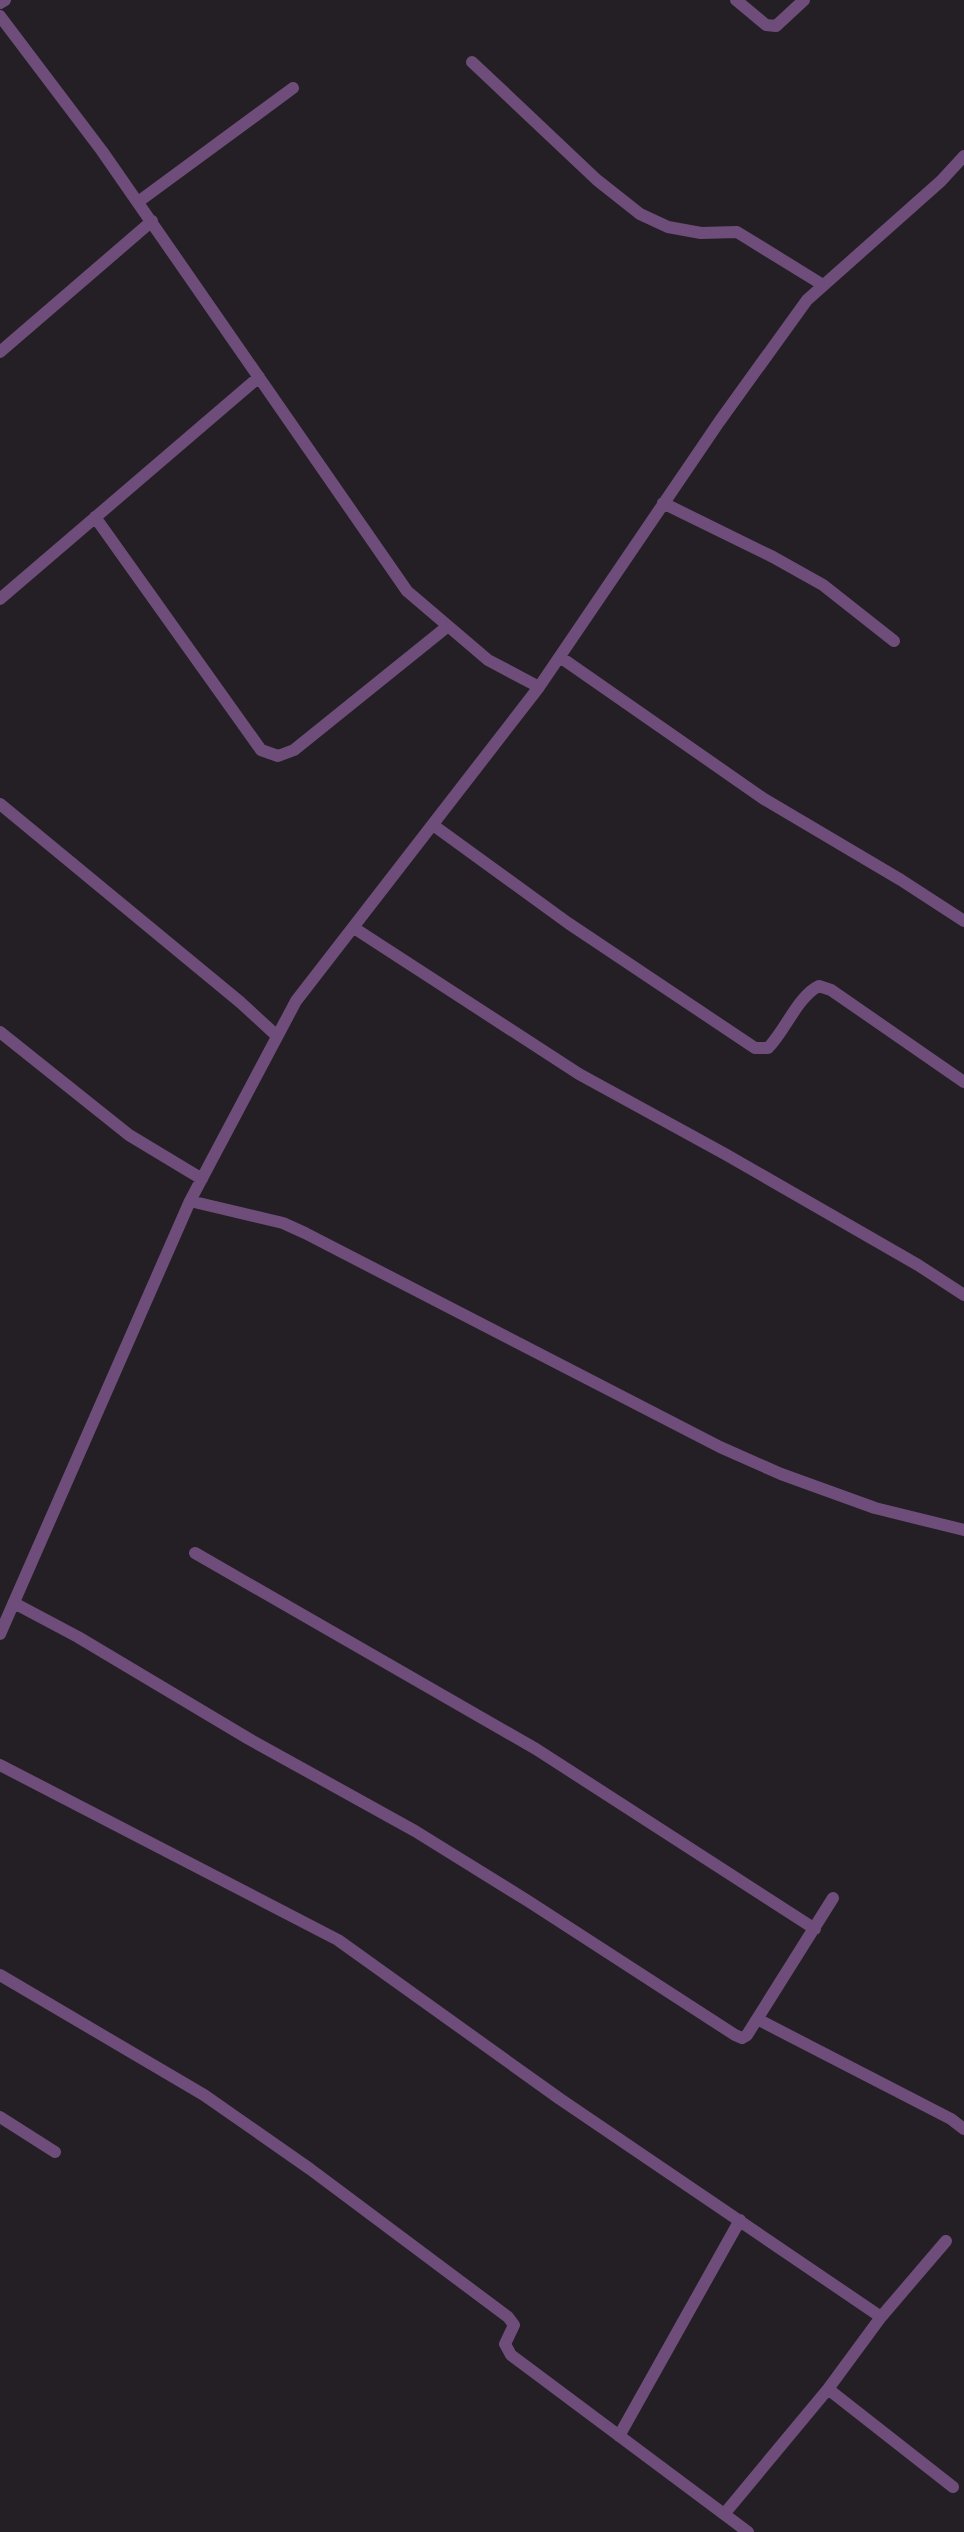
<svg xmlns="http://www.w3.org/2000/svg" width="964" height="2532" font-family="Signika,sans-serif">
<rect width="100%" height="100%" fill="#241f25"/>
<g fill="none" stroke-linecap="round" stroke-linejoin="round">
<path stroke="#6e4d7b" stroke-width="12" d="M736,0L766,25L776,26L804,0
M0,3L5,0
M0,16L102,151L407,591L488,660L539,687
M472,62L597,180L640,214L668,227L701,233L737,232L823,285
M138,202L293,88
M0,352L152,221
M663,503L773,557L823,585L894,641
M95,517L261,750L278,756L294,750L448,626
M0,599L259,377
M560,657L764,799L901,880L964,921
M0,804L240,1002L277,1036
M433,825L568,923L755,1048H768C785,1031 798,996 819,986L831,990L964,1082
M354,928L579,1074L725,1154L918,1265L964,1295
M0,1032L129,1135L202,1179
M190,1201L283,1223L305,1233L720,1447L781,1474L875,1508L964,1530
M195,1553L536,1749L815,1929
M14,1603L78,1637L249,1739L415,1831L528,1901L735,2035L742,2038L747,2035L833,1898
M0,1634L190,1201L296,1001L539,687L719,422L807,300L941,181L964,156
M0,1765L338,1940L560,2099L881,2317
M0,1975L204,2095L310,2169L508,2317L514,2325L505,2344L511,2355L748,2532
M757,2019L951,2119L964,2129
M0,2117L55,2152
M828,2389L953,2487
M619,2436L740,2220
M725,2513L828,2389L881,2317L946,2241"/>
</g>
</svg>
